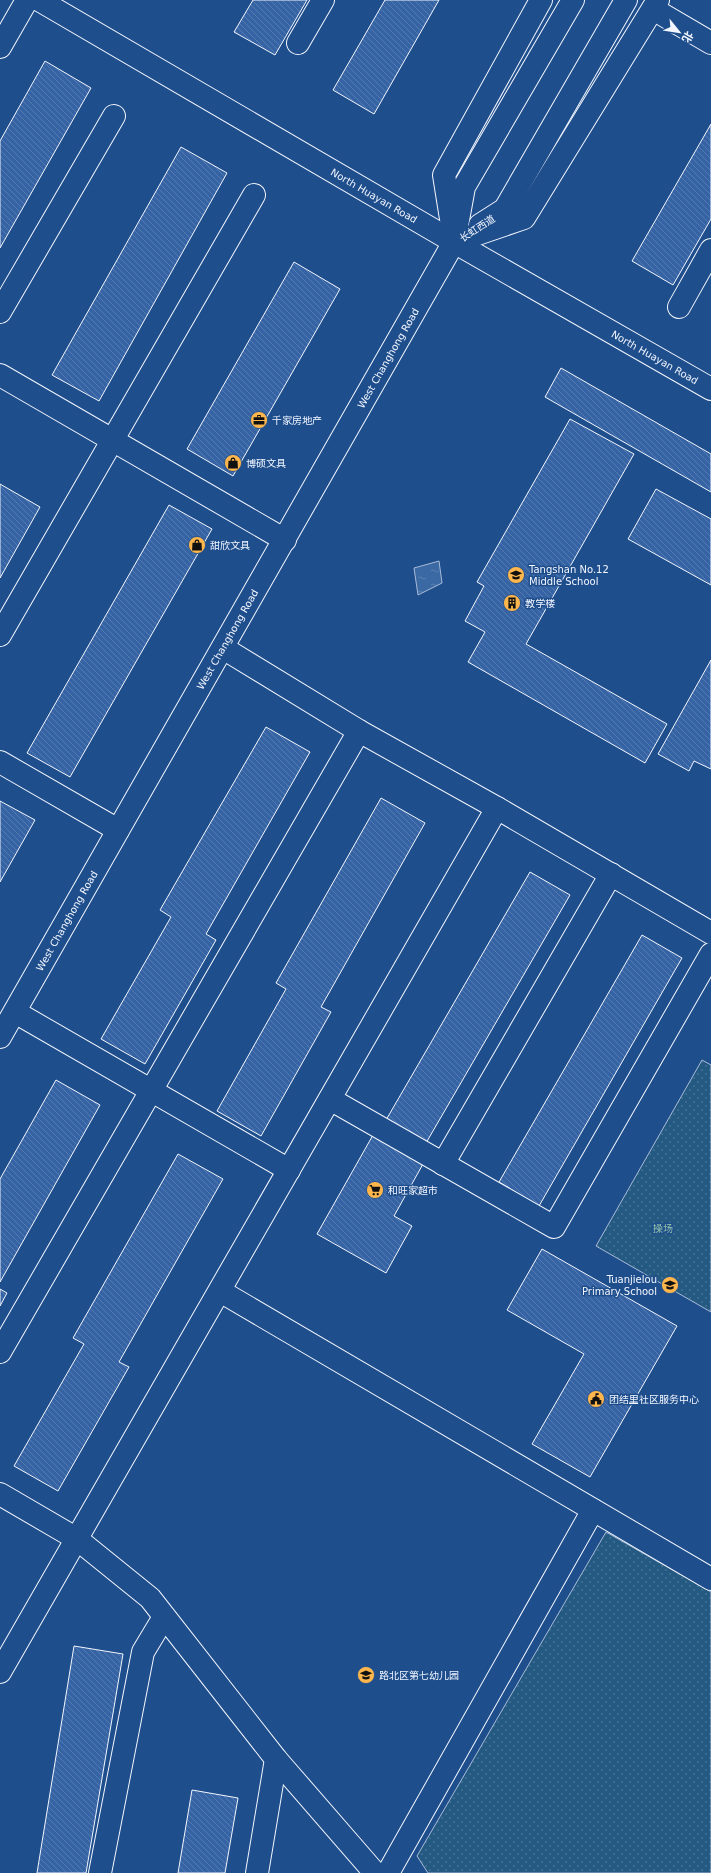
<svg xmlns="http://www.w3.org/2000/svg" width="711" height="1873" font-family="'DejaVu Sans','Noto Sans SC',sans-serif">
<defs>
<pattern id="park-dots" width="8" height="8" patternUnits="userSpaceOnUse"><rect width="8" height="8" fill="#245a82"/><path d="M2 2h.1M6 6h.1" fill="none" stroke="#447295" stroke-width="1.8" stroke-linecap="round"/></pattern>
<pattern id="water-ripples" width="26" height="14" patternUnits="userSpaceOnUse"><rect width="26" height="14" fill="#3b69a3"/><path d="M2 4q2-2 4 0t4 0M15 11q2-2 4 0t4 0" fill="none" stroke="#587fb1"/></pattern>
<pattern id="building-back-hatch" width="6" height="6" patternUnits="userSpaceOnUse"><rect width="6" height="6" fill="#3563a3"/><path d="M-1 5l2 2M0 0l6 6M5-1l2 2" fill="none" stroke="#537ab1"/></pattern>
</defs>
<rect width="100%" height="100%" fill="#1f4e8c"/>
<path fill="url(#park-dots)" stroke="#a8bbd7" d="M702,1060L711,1065V1312L596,1246Z
M606,1532L711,1592V1873H428L417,1856Z"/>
<path fill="url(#water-ripples)" stroke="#a8bbd7" d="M439,561L442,583L418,595L414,568Z"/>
<path fill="url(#building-back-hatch)" stroke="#f2f6ff" d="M253,0H307L275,55L234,32Z
M385,0H439L374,114L333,90Z
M45,61L91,88L0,248V141Z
M711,124V219L673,285L632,261Z
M181,147L227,173L99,401L52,375Z
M294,262L340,289L233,476L187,449Z
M561,368L711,454V492L545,397Z
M570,419L634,454L526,644L667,724L645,763L468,662L485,632L465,621L484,586L477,582Z
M0,484L40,507L0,578Z
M656,489L711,519V585L628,539Z
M169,505L212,529L70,777L27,753Z
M711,660V769L694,761L689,771L658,754Z
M266,727L310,752L206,934L216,940L145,1064L101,1039L171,917L160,910Z
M381,798L425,823L321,1007L331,1012L261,1136L217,1111L286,989L276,983Z
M0,801L35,820L0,882Z
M530,872L570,895L426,1143L386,1120Z
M642,935L682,958L539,1206L499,1182Z
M56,1080L100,1105L0,1282V1179Z
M373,1135L423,1164L394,1216L412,1226L386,1273L317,1234Z
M178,1154L223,1179L119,1362L129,1367L58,1491L14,1466L84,1344L73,1338Z
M542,1249L677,1326L590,1477L532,1444L584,1354L507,1310Z
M0,1289L7,1293L0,1306Z
M74,1646L123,1654L86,1873H37Z
M192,1790L238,1798L225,1873H178Z"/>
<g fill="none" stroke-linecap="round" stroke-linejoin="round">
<g stroke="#f2f6ff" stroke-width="24">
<g id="minor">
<path id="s1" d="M39,0L454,242L711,389"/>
<path d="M653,9L711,43"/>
<path d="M298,43L323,0"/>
<path d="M0,47L27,0"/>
<path d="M452,225L444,175L541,0"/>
<path d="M480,225L505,209L626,0"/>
<path d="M454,242L524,218L658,0"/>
<path d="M679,307L711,250"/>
<path d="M0,312L114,116"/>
<path d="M0,375L285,540"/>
<path d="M0,635L254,195"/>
<path d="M223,648L359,731L497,808L711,933"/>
<path d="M0,762L118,830"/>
<path d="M15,1012L289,1170"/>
<path id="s2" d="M0,1037L454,242L464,187L573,0"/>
<path d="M330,1099L554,1227L711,954"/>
<path d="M443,1164L611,874"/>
<path d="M220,1291L711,1579"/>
<path d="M0,1352L359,731"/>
<path d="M0,1494L77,1539L150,1598L276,1759L375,1873"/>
<path d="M0,1672L497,808"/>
<path d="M100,1873L143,1652L164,1617"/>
<path d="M257,1873L276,1759"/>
<path d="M388,1873L593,1510"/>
</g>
</g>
<use href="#minor" stroke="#1f4e8c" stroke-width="22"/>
</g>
<defs>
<g id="office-disc" transform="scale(0.9)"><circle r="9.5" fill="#ffb74d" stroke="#1f4e8c"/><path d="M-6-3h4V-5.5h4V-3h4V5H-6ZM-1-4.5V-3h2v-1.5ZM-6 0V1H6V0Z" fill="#111"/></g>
<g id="shop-disc" transform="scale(0.9)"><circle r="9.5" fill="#ffb74d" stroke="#1f4e8c"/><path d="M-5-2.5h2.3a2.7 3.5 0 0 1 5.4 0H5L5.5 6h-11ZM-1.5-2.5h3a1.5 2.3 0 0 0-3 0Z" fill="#111"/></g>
<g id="school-disc" transform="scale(0.9)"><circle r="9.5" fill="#ffb74d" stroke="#1f4e8c"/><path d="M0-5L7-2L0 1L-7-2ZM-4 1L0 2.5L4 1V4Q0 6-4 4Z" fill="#111"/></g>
<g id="building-disc" transform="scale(0.9)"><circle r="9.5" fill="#ffb74d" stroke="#1f4e8c"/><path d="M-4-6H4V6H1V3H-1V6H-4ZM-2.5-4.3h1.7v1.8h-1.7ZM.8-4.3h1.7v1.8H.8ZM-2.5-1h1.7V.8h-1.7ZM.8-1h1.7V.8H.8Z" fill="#111"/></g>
<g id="supermarket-disc" transform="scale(0.9)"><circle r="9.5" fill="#ffb74d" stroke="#1f4e8c"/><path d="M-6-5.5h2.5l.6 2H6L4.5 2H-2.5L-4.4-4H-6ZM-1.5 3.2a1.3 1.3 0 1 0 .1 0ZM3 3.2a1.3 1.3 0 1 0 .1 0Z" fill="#111"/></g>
<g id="civic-disc" transform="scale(0.9)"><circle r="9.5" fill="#ffb74d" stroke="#1f4e8c"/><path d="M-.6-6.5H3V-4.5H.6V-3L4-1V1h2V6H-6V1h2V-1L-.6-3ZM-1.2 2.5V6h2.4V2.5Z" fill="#111"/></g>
</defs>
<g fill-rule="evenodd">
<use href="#office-disc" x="259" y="420"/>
<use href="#shop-disc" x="233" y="463"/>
<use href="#shop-disc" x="197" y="545"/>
<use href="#school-disc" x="516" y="575"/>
<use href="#building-disc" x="512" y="603"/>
<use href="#supermarket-disc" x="375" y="1190"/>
<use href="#school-disc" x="670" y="1285"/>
<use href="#civic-disc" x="596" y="1399"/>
<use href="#school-disc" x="366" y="1675"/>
</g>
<g text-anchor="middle" stroke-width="3" stroke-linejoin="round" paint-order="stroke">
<g font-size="10" fill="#f2f6ff" stroke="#1f4e8c">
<text dy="4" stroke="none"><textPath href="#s1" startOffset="388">North Huayan Road</textPath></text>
<text transform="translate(477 228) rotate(-33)" y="4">长虹西道</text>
<text dy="4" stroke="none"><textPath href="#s1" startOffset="712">North Huayan Road</textPath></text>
<text dy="4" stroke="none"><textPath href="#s2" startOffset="782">West Changhong Road</textPath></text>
<text dy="4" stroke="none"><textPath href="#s2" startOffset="458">West Changhong Road</textPath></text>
<text dy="4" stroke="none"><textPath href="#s2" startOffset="134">West Changhong Road</textPath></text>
</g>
<g font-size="10" fill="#f2f6ff" stroke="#1f4e8c" text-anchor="start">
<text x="272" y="424">千家房地产</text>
<text x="246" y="467">博硕文具</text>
<text x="210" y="549">甜欣文具</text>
<text x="529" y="573">Tangshan No.12<tspan x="529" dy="12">Middle School</tspan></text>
<text x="525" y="607">教学楼</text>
<text x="388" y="1194">和旺家超市</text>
<text x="657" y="1283" text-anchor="end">Tuanjielou<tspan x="657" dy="12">Primary School</tspan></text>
<text x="609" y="1403">团结里社区服务中心</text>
<text x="379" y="1679">路北区第七幼儿园</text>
</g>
<g font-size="10" fill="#97c8a6" stroke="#1f4e8c">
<text x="663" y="1232">操场</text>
</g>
</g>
<g transform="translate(679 32) rotate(120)" stroke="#1f4e8c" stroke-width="3" paint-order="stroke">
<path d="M0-3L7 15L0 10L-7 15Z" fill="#f2f6ff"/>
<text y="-6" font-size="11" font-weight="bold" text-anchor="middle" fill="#f2f6ff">北</text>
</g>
</svg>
